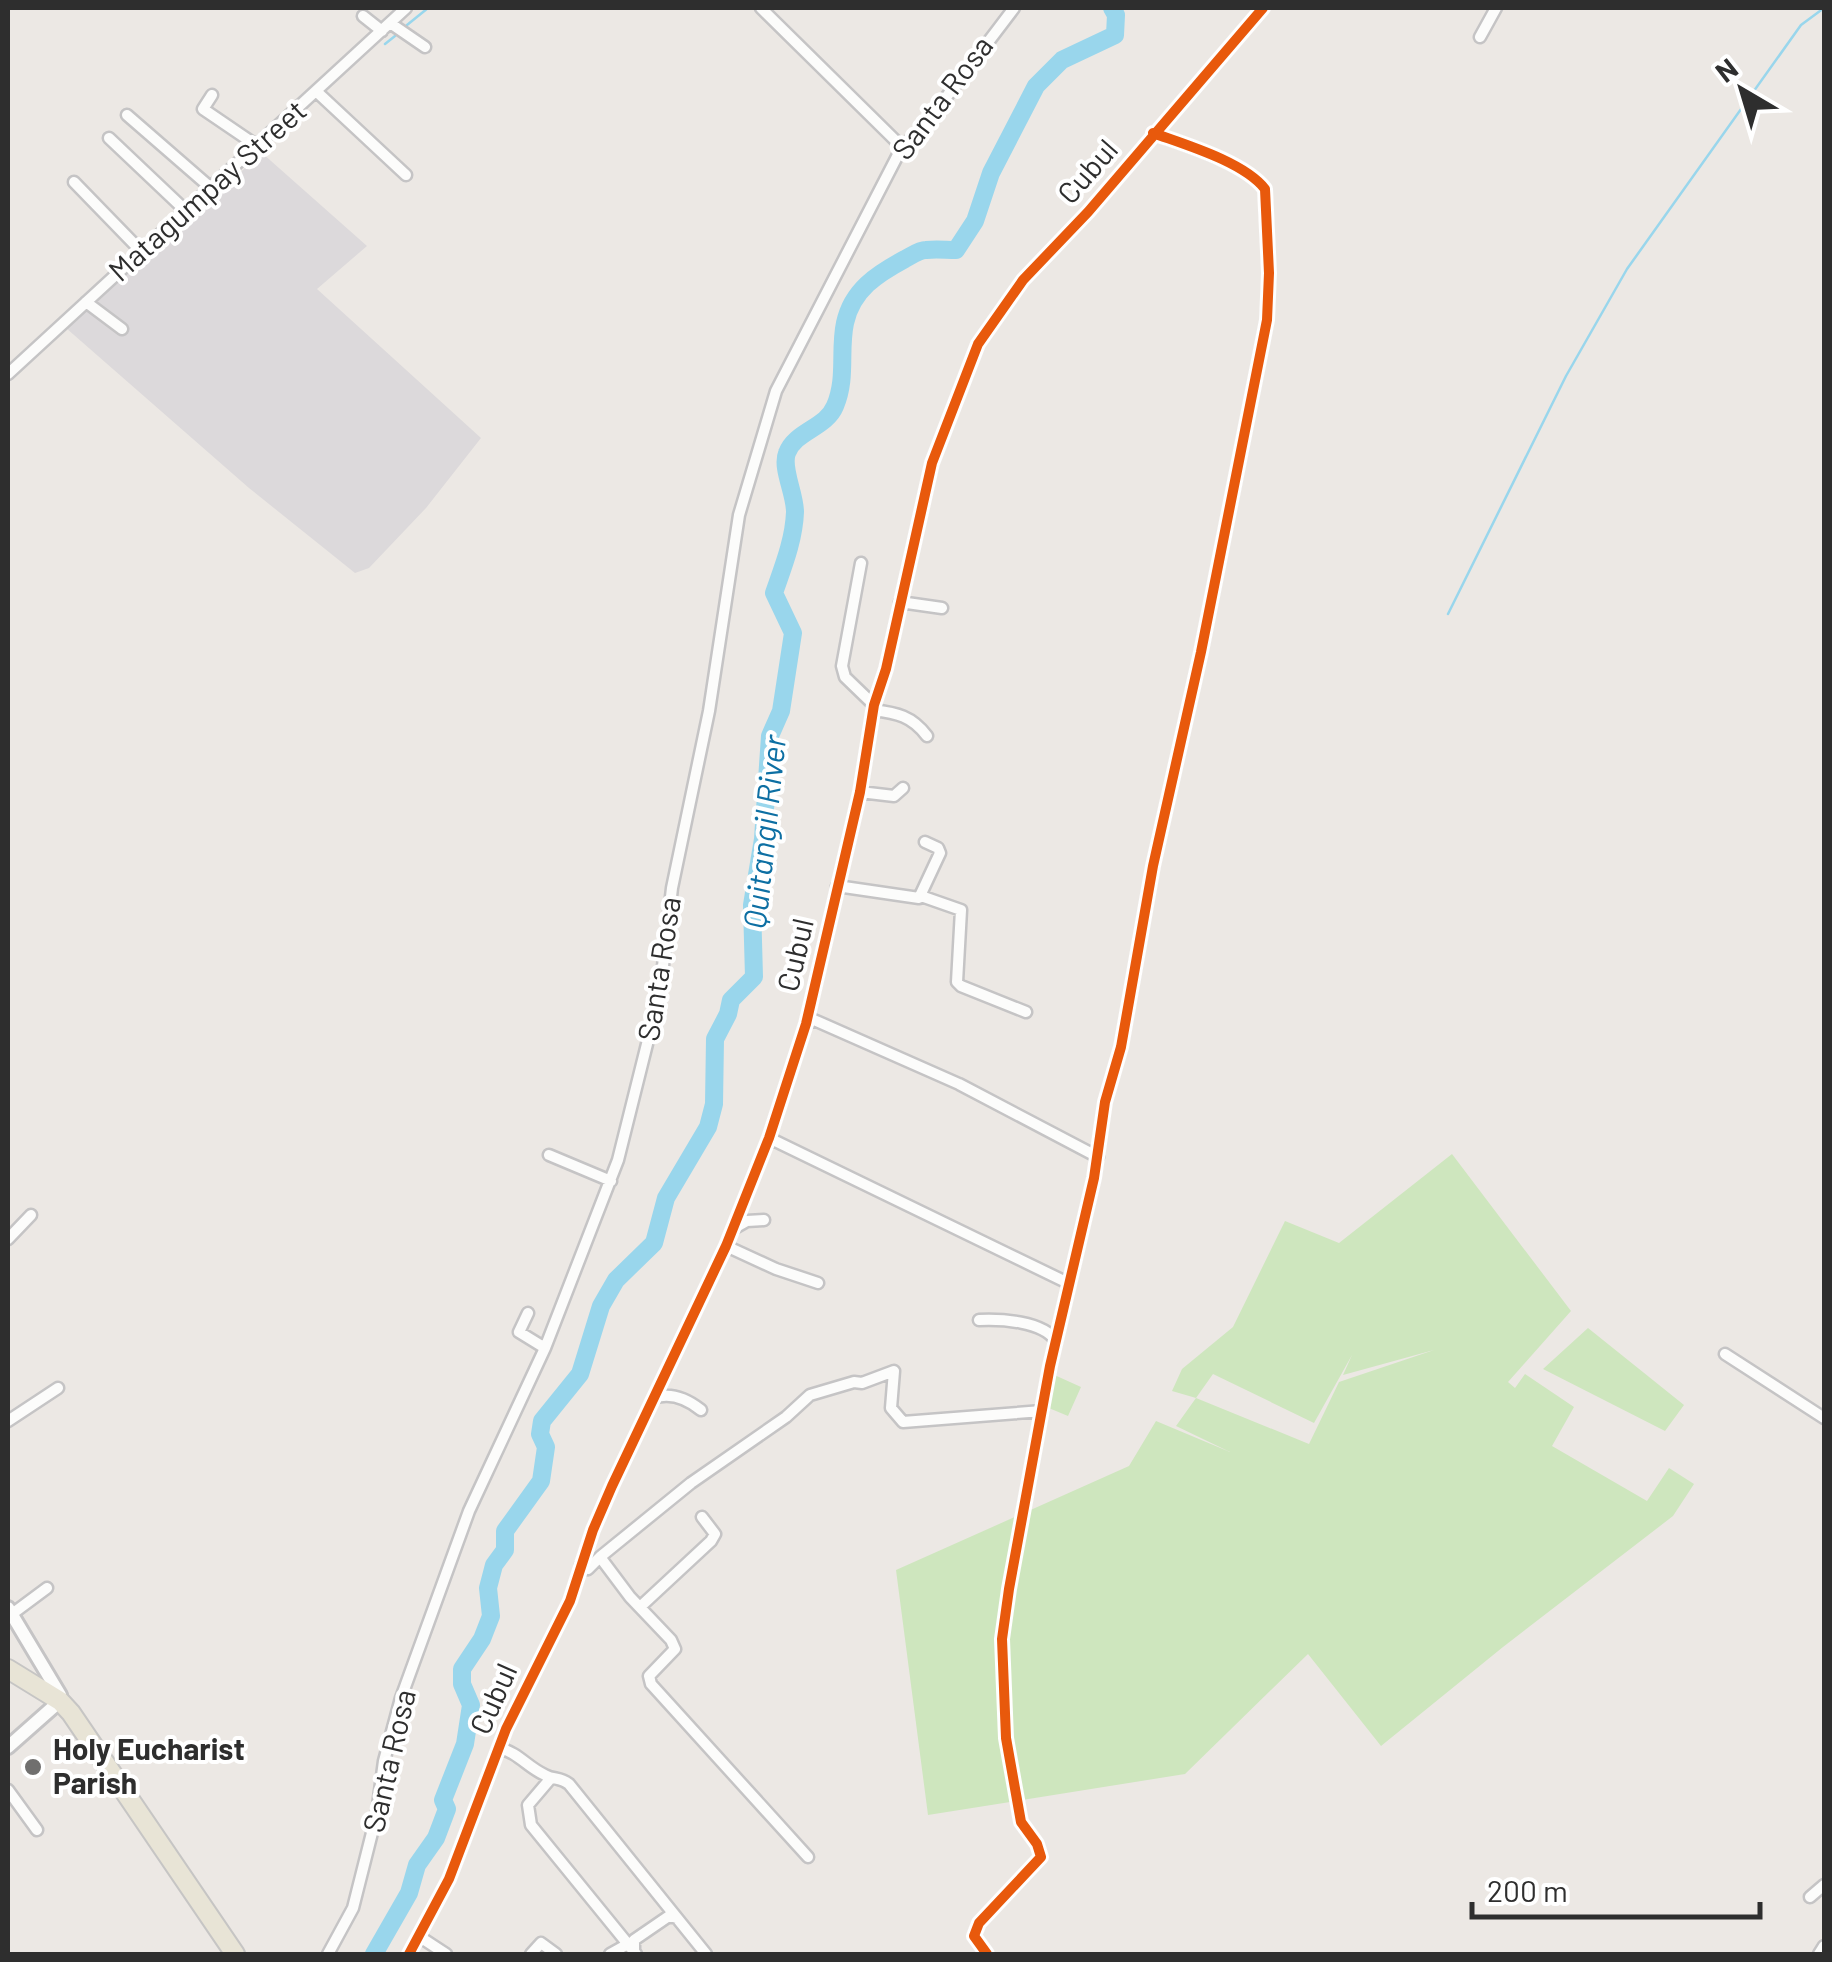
<svg xmlns="http://www.w3.org/2000/svg" width="1832" height="1962" font-family="Barlow,sans-serif">
<rect width="100%" height="100%" fill="#ece8e4"/>
<path fill="#dcd9db" d="M262,153L367,246L317,289L481,438L426,508L369,568L355,573L249,488L66,328Z"/>
<path fill="#cee6be" fill-rule="evenodd" d="M1452,1154L1571,1311L1508,1382L1515,1388L1525,1374L1574,1407L1552,1446L1647,1501L1669,1468L1694,1484L1673,1516L1503,1647L1381,1746L1308,1654L1185,1774L928,1815L896,1570L1129,1466L1156,1421L1230,1452L1176,1426L1196,1398L1172,1391L1182,1369L1233,1327L1285,1221L1339,1243ZM1434,1350L1339,1382L1309,1444L1196,1398L1213,1374L1314,1423L1352,1355L1343,1375Z
M1588,1328L1684,1405L1665,1431L1543,1369Z
M1050,1373L1081,1387L1068,1416L1044,1406Z"/>
<g fill="none" stroke-linecap="round" stroke-linejoin="round">
<path stroke="#99d6ec" stroke-width="2.5" d="M407,25L428,8
M385,44L395,36
M1448,614L1566,376L1627,269L1801,25L1824,8"/>
<path stroke="#99d6ec" stroke-width="18" d="M374,1954L409,1893L417,1865L436,1838L447,1809L443,1800L465,1744L471,1705L462,1684V1669L482,1639L491,1616L488,1588L494,1565L505,1550V1531L541,1481L546,1447L540,1434L542,1421L580,1374L601,1306L616,1280L654,1243L666,1198L708,1127L714,1104L715,1039L728,1014L731,1000L754,977L752,905L763,839L770,736L781,711L793,633L774,593C783,567 794,540 795,512C795,493 781,468 787,453C795,431 826,428 835,406C847,378 839,351 845,323C852,290 877,274 905,259C911,256 919,250 926,250C936,249 946,250 956,250L975,221L991,173L1036,86L1062,60L1115,35L1116,15L1112,8"/>
<g stroke="#c5c4c5" stroke-width="15">
<path id="minor" d="M761,8L902,147
M363,16L382,31
M390,23L425,47
M1480,37L1496,8
M317,92L406,175
M212,95L203,109L256,145
M127,115L211,188
M109,138L186,211
M74,182L141,251
M86,302L122,329
M8,374L406,8
M861,563L842,666L845,677L874,705
M900,602L942,608
M873,710C897,713 912,716 927,736
M860,792L894,796L903,788
M837,886L919,898L940,853L938,848L925,842
M921,896L961,910L957,982L961,986L1026,1012
M806,1024L814,1020L959,1084L1098,1157
M769,1138L1068,1283
M549,1155L611,1181
M733,1229L747,1221L764,1220
M8,1239L31,1215
M726,1246L776,1269L818,1283
M528,1313L519,1332L545,1348
M979,1320C1001,1319 1043,1321 1056,1341
M1725,1354L1824,1418
M654,1398C671,1392 687,1399 701,1410
M8,1421L58,1388
M600,1557L691,1483L786,1417L810,1395L854,1382L862,1383L894,1371L891,1408L903,1422L1042,1411
M581,1565L588,1569L600,1557L630,1597L671,1640L675,1649L649,1676L651,1684L808,1857
M640,1607L711,1541L715,1534L702,1517
M12,1614L47,1588
M499,1748C519,1753 527,1767 545,1775C554,1780 560,1777 569,1784L706,1954
M551,1778L528,1805L531,1825L636,1954
M8,1790L37,1830
M1810,1897L1824,1885
M420,1937L446,1954
M634,1950V1940L669,1916L677,1918
M328,1954L353,1908L377,1813L384,1761L401,1698L469,1511L545,1348L618,1160L660,992L672,888L709,711L739,515L776,391L902,147L922,129L1014,8
M409,1954L449,1879L506,1729L570,1601L593,1530L612,1486L726,1246L769,1138L806,1024L860,792L874,705L886,669L932,463L978,344L1023,280L1088,212L1263,8
M531,1954L541,1943L556,1954
M610,1954L628,1944
M987,1954L974,1936L979,1923L1041,1857L1037,1844L1021,1822L1006,1738L1002,1639L1009,1589L1050,1366L1094,1178L1105,1102L1121,1047L1153,866L1201,652L1267,320L1269,273L1265,189C1244,162 1186,145 1153,133
M1819,1954L1824,1946"/>
</g>
<g stroke="#c5c4c5" stroke-width="18">
<path id="tertiary" d="M8,1608L60,1695V1701L8,1747"/>
</g>
<g stroke="#c6c5c4" stroke-width="22">
<path id="primary" d="M8,1669L60,1701L71,1713L235,1954"/>
</g>
<use href="#minor" stroke="#fcfcfb" stroke-width="10"/>
<use href="#tertiary" stroke="#fcfcfb" stroke-width="12"/>
<use href="#primary" stroke="#e8e4d6" stroke-width="18"/>
<g stroke="#fff" stroke-width="16">
<path id="cycleway" d="M409,1954L449,1879L506,1729L570,1601L593,1530L612,1486L726,1246L769,1138L806,1024L860,792L874,705L886,669L932,463L978,344L1023,280L1088,212L1263,8
M987,1954L974,1936L979,1923L1041,1857L1037,1844L1021,1822L1006,1738L1002,1639L1009,1589L1050,1366L1094,1178L1105,1102L1121,1047L1153,866L1201,652L1267,320L1269,273L1265,189C1244,162 1186,145 1153,133"/>
</g>
<use href="#cycleway" stroke="#e8590c" stroke-width="10"/>
</g>
<circle fill="#706f6e" stroke="#fff" stroke-width="4" cx="33" cy="1767" r="10"/>
<g text-anchor="middle" stroke-width="8" stroke-linejoin="round" paint-order="stroke">
<g font-size="30" fill="#2e2e2e" stroke="#fff">
<text transform="translate(943 98) rotate(-53)" y="10">Santa Rosa</text>
<text transform="translate(1088 172) rotate(-49)" y="10">Cubul</text>
<text transform="translate(208 191) rotate(-42)" y="10">Matagumpay Street</text>
<text transform="translate(796 955) rotate(-77)" y="10">Cubul</text>
<text transform="translate(660 969) rotate(-81)" y="10">Santa Rosa</text>
<text transform="translate(494 1699) rotate(-66)" y="10">Cubul</text>
<text transform="translate(390 1761) rotate(-77)" y="10">Santa Rosa</text>
</g>
<g font-size="30" font-weight="bold" fill="#2e2e2e" stroke="#fff" text-anchor="start">
<text x="53" y="1760">Holy Eucharist<tspan x="53" dy="34">Parish</tspan></text>
</g>
<g font-size="32" font-style="italic" fill="#0d6fa3" stroke="#fff">
<text transform="translate(765 832) rotate(-84)" y="11">Quitangil River</text>
</g>
</g>
<rect width="1832" height="1962" fill="none" stroke="#2e2e2e" stroke-width="20"/>
<g transform="translate(1742 90) rotate(322)" stroke="#ffffff" stroke-width="8" paint-order="stroke">
<path d="M0-8L18 38L0 25L-18 38Z" fill="#2e2e2e"/>
<text y="-15" font-size="28" font-weight="bold" text-anchor="middle" fill="#2e2e2e">N</text>
</g>
<path d="M1472 1902v15h288v-15" fill="none" stroke="#2e2e2e" stroke-width="5"/>
<text x="1487" y="1902" font-size="30" fill="#2e2e2e" stroke="#ffffff" stroke-width="8" paint-order="stroke">200 m</text>
</svg>
